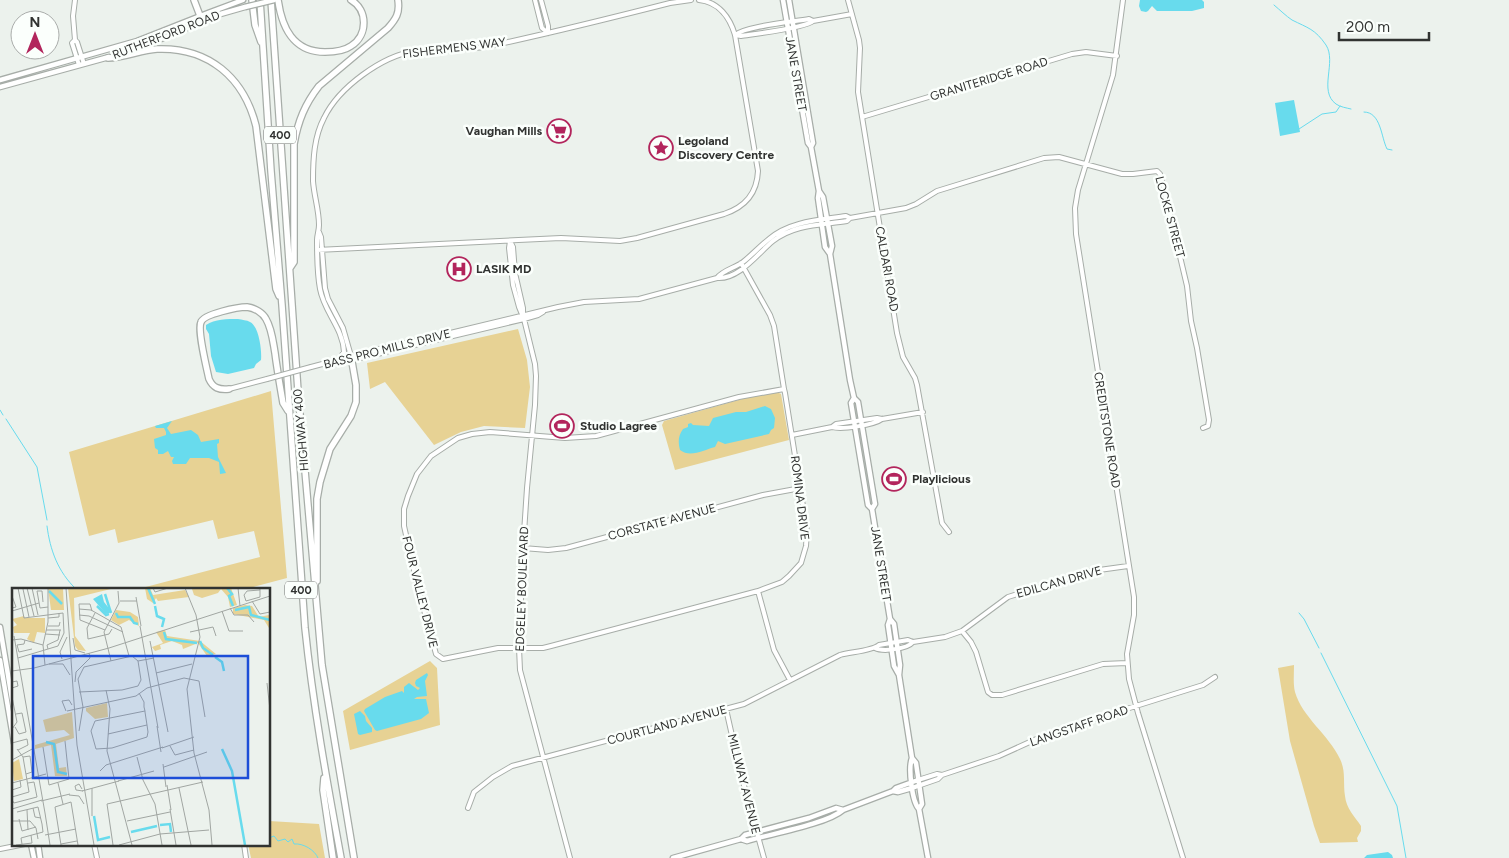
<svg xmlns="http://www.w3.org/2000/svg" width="1509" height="858" font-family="Figtree,sans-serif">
<rect width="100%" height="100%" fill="#ecf2ed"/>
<path fill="#e7d294" d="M518,329L527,360L530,387L525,428L484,426L461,432L434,445L385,382L370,389L367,363Z
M271,391L287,578L246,589H138L260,557L254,531L218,539L213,520L118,543L115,529L89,536L69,452Z
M777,392L781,394L789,440L675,470L662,425L664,421L749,397Z
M430,661L437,668L440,725L350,750L343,711Z
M1294,665C1294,674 1293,684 1295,692C1302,717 1329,735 1340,759C1346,771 1343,783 1345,796C1346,808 1355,817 1361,826V831L1357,838L1358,842L1320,843L1314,826L1290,741L1278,668Z
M269,821L319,824L325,858H251L248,844H269Z"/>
<path fill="#68dbed" d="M1140,0H1202L1204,2V8L1192,11H1157L1152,6L1148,11L1146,12L1141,11L1139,6Z
M1294,100L1300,132L1280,136L1275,103Z
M238,319C242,320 247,320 250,322C259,326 262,351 261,360L256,364L254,368L228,374L216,372L211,356L209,334L206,329V325C215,319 227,319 238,319Z
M765,406L771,409L775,418L774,428L771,430L769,434L725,444L718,441L715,447C704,450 690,458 680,450C678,442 678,436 683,429L688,427V424L691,423L693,425L709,426L713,418L736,412H746Z
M172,421L167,428L171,434L191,430L198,435L201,442L219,439V443L217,444L218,457L226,473L220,474L219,462L209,458H190L186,464H173L172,461L174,457H171L168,451L163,454H158V450L155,448L154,439L166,435V432L164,428H156L155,426Z
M427,673L428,675L425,681L427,696L417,697L414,699H426L429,713L421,719L377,731L375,730L364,711L365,709L385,697L402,691L404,693V687L409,683L418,690L420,688L416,686L415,683L416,680Z
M360,711L365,716L366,721L372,728V732L360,735L358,734L354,714Z
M1388,852L1392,855L1393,858H1364L1367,855Z"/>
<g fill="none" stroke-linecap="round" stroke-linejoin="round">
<path stroke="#68dbed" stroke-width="1" d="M1274,5C1280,10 1286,16 1292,20C1308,28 1315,29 1326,45C1337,62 1318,91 1336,104C1340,107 1347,108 1351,109
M1364,112C1381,112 1381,137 1387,149L1392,150
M1299,129L1322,114L1336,112L1340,106
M0,410L3,415
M6,419L37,467L47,520
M47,526C50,550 58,572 76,589
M1299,613L1304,619L1319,648
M1321,653L1397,806L1406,858
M269,838L274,836L278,841L285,839L288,842L292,839L294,844C303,843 315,850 318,858"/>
<g stroke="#a7ada8" stroke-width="6">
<path id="minor" d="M75,0L73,16L75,40L72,43L79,65
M535,0L542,28L548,33
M541,0L548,26V33
M848,0L859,40L860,48L858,92L897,333L903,357L915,378L917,385L942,523L949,532
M1123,0L1113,75L1078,190L1075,208L1076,234L1134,597V615L1127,654L1129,679L1138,713L1183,858
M735,35C746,26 792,22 809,19L813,21L852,14
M735,35L741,36C754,34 806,28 813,21
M75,40L77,42L84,64
M862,117L1072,54L1086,52L1117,56
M319,232L321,237L325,288L328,299L343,328L351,356
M510,241L509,248L513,285L519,307L524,319L535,364L536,376L535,405L527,488L523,548L519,648L520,670L570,858
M510,241L513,247L515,273L523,308V313
M317,250L561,238L620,241L637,238L724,214C745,207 757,194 758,171L735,35C730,18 719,2 699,0
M741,263L770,315L774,326L784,389L785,393L807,531L806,546L801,563L789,576L782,582L758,591L551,646L543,648H498L443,659L436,654L418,588L404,526V509L408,496L417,474L431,456L458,438L472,434L490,432L565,438L596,436L739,397L784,389
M717,278C723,270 735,268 743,262C752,255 760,246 769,239C790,221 820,220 846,216L850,218L906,208L916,204L937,191L1044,158L1059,157L1122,174H1133L1157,171L1160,174L1164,189L1187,286L1191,321L1197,348L1209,420L1208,426L1203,428
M339,359L344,352C343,328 324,312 320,289C317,273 317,256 317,240C317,235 319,231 319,225C319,210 314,196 313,181C313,159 314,137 324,118C339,87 382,56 415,51C440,47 466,51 490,46C551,33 611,18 670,3L691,0
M352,360L524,319L538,315L543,312
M311,367L383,348L446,334L558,307L584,302L639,299L717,278C739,280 758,253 773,241C794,224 822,225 847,221L850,218
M229,389L267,379
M832,427C841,430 874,425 882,419
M792,435L832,427L836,424L877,418L882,419L923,412
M523,548L548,550L566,548L763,495L801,488
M758,591L774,650L790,680
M962,631L971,642L976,652L988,692L992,695H1002L1103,664L1127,663
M875,648C883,652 907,649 913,642
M726,709L740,771L764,858
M918,780L937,774L942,775
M912,788L938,779L942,775L999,756L1043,736L1072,726L1203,685L1215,677
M468,808L474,792L493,777L512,766L744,704L840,655C850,652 872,651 879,645L908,640L913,642L945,637L962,631L1008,597L1092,571L1128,566
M94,844L97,858
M244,844L246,858
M0,849L25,844"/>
</g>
<g stroke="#a7ada8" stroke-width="7">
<path id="major" d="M783,0L808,143L811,147L819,191L818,198L825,247L830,254
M789,0L813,143L811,147
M117,55L161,39L217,15L245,7
M0,80L137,41L208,13L243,0
M0,87L109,57
M819,191L823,197L832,246L830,254L850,380L854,398L858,402L875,504L872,509L890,619L888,625L894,666L899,675
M854,398L851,403L868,505L872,509
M890,619L894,624L900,665L899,675L912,758L916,763L922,804L919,809
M0,627L14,711
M0,660L14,743
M912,758C908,768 912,802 919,809L928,858
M893,791L898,792L912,788
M741,839L747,841C770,834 827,824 843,810L893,791L896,788L918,780
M31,844L34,858
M38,844L40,858
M673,858L741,839L745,835L809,818L836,808L843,810"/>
</g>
<g stroke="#a7ada8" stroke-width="8">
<path id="highway" d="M194,0L202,21
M252,0L255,25L261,42
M260,0L271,171L282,305L305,628C313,705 327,782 341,858
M271,0L298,391L322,665L354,858
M278,0C282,28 293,52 325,52C334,52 344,51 351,46C368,35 368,10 351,0
M108,58C124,58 141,50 157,49C209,47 244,78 256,126L276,289L279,296
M290,268L294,262V144C298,121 305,104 319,86L388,28C396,19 400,13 398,0
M229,389C219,390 213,388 209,379C207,369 197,330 201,322C204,314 238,307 247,307C255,308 263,313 266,319C272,329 273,342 275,353C277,369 280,386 283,403L288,411
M317,581V499L320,482L330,449L351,416L356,402V385L351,356
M324,778L323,790L333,858"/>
</g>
<use href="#minor" stroke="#fff" stroke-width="4"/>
<use href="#major" stroke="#fff" stroke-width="4.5"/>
<use href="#highway" stroke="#fff" stroke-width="5.5"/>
<g stroke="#a7ada8" stroke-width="6" stroke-linecap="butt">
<path id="minor-bridge" d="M267,379L311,367"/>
</g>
<g stroke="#a7ada8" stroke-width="7" stroke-linecap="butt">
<path id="major-bridge" d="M245,7L274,0"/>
</g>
<use href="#minor-bridge" stroke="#fff" stroke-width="4"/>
<use href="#major-bridge" stroke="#fff" stroke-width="4.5"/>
</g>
<defs>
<g id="supermarket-ring" transform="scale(1.25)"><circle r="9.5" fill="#fbfffc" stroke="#b2255c" stroke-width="1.5"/><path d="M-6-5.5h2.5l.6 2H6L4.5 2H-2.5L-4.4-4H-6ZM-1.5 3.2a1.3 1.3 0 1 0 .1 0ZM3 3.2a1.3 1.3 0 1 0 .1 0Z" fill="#b2255c"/></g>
<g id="sight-ring" transform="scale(1.25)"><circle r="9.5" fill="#fbfffc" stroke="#b2255c" stroke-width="1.5"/><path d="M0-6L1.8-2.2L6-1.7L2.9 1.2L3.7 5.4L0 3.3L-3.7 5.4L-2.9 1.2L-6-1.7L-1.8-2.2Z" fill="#b2255c"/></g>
<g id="hospital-ring" transform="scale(1.25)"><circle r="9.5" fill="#fbfffc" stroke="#b2255c" stroke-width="1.5"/><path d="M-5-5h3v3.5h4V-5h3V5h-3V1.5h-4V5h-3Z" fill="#b2255c"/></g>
<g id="stadium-ring" transform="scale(1.25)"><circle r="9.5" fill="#fbfffc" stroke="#b2255c" stroke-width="1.5"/><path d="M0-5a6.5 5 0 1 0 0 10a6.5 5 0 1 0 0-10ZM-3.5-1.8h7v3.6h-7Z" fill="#b2255c"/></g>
</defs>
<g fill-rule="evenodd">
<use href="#supermarket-ring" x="559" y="131"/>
<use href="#sight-ring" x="661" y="148"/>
<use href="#hospital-ring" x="459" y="269"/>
<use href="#stadium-ring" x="562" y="426"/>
<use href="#stadium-ring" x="894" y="479"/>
</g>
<g text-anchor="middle" stroke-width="5" stroke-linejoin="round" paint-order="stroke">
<g fill="#fbfffc" stroke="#6e706e" stroke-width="1">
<rect x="264" y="126.5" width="32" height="17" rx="4"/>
<rect x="285" y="581.5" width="32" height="17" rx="4"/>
</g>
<g font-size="11" font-weight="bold" fill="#313331">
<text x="280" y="139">400</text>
<text x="301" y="594">400</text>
</g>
<g font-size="12" fill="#313331" stroke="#fbfffc">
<text transform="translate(166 35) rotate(-21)" y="4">RUTHERFORD ROAD</text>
<text transform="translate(454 48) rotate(-7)" y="4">FISHERMENS WAY</text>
<text transform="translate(796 74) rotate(80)" y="4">JANE STREET</text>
<text transform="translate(989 79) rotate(-17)" y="4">GRANITERIDGE ROAD</text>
<text transform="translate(1170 217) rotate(75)" y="4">LOCKE STREET</text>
<text transform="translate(887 269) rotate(80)" y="4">CALDARI ROAD</text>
<text transform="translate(387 349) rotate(-14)" y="4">BASS PRO MILLS DRIVE</text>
<text transform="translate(301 430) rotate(-95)" y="4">HIGHWAY 400</text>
<text transform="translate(1107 430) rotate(81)" y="4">CREDITSTONE ROAD</text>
<text transform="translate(800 498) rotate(83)" y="4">ROMINA DRIVE</text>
<text transform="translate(662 522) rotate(-15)" y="4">CORSTATE AVENUE</text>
<text transform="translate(881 564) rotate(81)" y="4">JANE STREET</text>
<text transform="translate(1059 582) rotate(-16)" y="4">EDILCAN DRIVE</text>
<text transform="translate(522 589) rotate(-88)" y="4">EDGELEY BOULEVARD</text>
<text transform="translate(420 592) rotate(76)" y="4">FOUR VALLEY DRIVE</text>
<text transform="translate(667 725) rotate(-15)" y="4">COURTLAND AVENUE</text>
<text transform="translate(1079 726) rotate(-19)" y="4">LANGSTAFF ROAD</text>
<text transform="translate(744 784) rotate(76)" y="4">MILLWAY AVENUE</text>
</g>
<g font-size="12" font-weight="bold" fill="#313331" stroke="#fbfffc" text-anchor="start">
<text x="542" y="135" text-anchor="end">Vaughan Mills</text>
<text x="678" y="145">Legoland<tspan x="678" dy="14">Discovery Centre</tspan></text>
<text x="476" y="273">LASIK MD</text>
<text x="580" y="430">Studio Lagree</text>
<text x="912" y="483">Playlicious</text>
</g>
</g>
<g transform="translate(12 588)">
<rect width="258" height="258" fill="#ecf2ed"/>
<path d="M36,0H51L52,22H39ZM56,0H103L62,10L63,48L74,63L66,62L63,58ZM133,0H138L141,7L173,2L177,9L146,13L144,10L141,15L135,11ZM219,0L225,17L218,19L216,9L209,1L206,5L190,10L182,7L180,1ZM233,17L240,18L247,29L257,27V40L252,32L221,26V20ZM104,22L118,24L126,29L127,38L117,32L107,37L99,32ZM12,28L13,30H33V45L25,44L22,55L15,51L18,45H2L1,39L5,37L0,31ZM153,42L155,48L188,53L204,66L195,68L186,55L171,61L170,57L160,53L148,57L149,61L143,63L140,59L151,55L144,44ZM95,115L96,129L83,131L74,123V120ZM60,124L62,150L44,156L47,180L54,179L55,188H43L39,157L23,161V157L58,147L52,142L34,144L31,132ZM7,171L11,191L2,193L0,175Z" fill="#e7d294"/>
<path d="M90,6L92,14L100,24L94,26L81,11Z" fill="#68dbed"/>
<path fill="none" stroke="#68dbed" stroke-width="2.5" d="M136,0L143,16M215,0L220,6L217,8L221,18M37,3L50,16M93,6L99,25M85,18L94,27L97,26M143,18L145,28L152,31L150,39M223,22L237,19L239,27L258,32M104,25L106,29H118L122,35L126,36M152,44L154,51L185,55M188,53L191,60L201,67M203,69L210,74L212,83M34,154L42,156L46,184L55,186M210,161L220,183L233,257M82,228L86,252L98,249M148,237L158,236L159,244M119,244L145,238"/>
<path fill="none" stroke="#a1a6a2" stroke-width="1" d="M15,0L22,28M20,0L26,27M54,0L65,157L82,257M141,0L143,4L156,0M173,0L184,27M226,0L228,18M11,1L17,29M232,7L234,13L248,9V0M232,7L235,3L248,2M0,8L4,19L0,20M124,9L129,38M108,13H125M240,13L248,26L258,24M31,14L30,3H25L28,20L36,19M218,20L222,27H236L242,34M67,21L79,22L109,39L117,68M0,23L27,15M80,23L78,16H67L68,32L93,42M210,23L217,43H231M83,25L75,40L76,51L97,46L100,41M67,27L77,28L111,44M184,27L188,49L175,101L182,165L197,222L200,257M36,30L47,29V25M36,38H47L48,34M128,38L146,140M34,42H49M178,44L201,39L204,48M33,46L48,47M2,48L33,225M61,50L63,62L73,65M0,52L9,51L31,57M13,52L12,56L5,57L7,64L20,61M138,53L156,144M36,61L35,57L46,52L48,42M6,70L46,58L52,45L51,25L12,30L6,0M50,71L48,64L55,49M99,73L92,44L107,15L106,3M126,73L142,70M37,76H51L58,87M33,77L31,57L36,34V0M0,83L22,80L97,60L258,8M144,85L180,76M0,94L5,93L6,98L0,100M63,94L64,84L78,70L77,65M255,95L258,122M94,102L98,121L95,163L120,257M67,104L110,102L126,98L129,92L126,73M127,105L132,114V119L133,123V124L135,137L136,144L135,149L100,160L84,161L79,143L83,133L133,123M0,109L5,134L0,141M71,119L66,91L72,79L120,68L126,73M54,123L50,113L57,112L60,117M55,123L124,108L135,100L172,90L187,93L193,129M145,138L149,164M3,139L7,146L14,144L10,125L4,126M67,143L71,119M96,146L135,137M0,155L15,151L16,157L6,162M158,158L163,167L182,162M31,159L37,197L57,191L53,153M150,160L182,149M11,169L18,168L20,184L14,186M125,169L131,192L143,216L150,257M0,172L22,160M151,176L154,199M152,179L195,164M88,183L94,177L151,159M106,193L142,183M0,195L34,186M46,195L51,216M155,197L159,222M167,200L179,257M70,201L67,196L63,198L64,202L71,203M0,202L9,199L8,192M70,203L107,193M57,207L67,208L72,216M0,209L17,204L11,169L5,161M0,212L2,215L25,209L22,194L16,195M29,213L58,206M21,220L23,229L29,230M0,221L30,212M158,221L164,257M15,222L16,242M5,224L26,219L30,236L31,244L9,250L10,256M33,225L38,257M80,228V200M7,231L10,243L24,239M0,233H18L24,240L26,251M115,233L158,224M33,247L64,241M49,256L65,253M4,257L20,255L19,247M49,257L43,219L59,214L66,257M101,257L95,216L191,194M107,257L148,246L197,242"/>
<path fill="#1d4ed8" fill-opacity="0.15" stroke="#1d4ed8" stroke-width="2.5" d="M21,68H236V190H21Z"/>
<rect width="258" height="258" fill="none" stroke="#313331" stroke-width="2.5"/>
</g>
<g transform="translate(35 35)"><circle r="24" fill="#fbfffc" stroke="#aaadab"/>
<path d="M0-4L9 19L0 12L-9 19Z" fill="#b2255c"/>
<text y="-8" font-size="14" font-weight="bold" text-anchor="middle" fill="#313331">N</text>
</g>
<path d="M1339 32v8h90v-8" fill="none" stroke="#313331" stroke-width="2.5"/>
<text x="1346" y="32" font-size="15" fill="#313331" stroke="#fbfffc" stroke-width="4" paint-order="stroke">200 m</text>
</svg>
